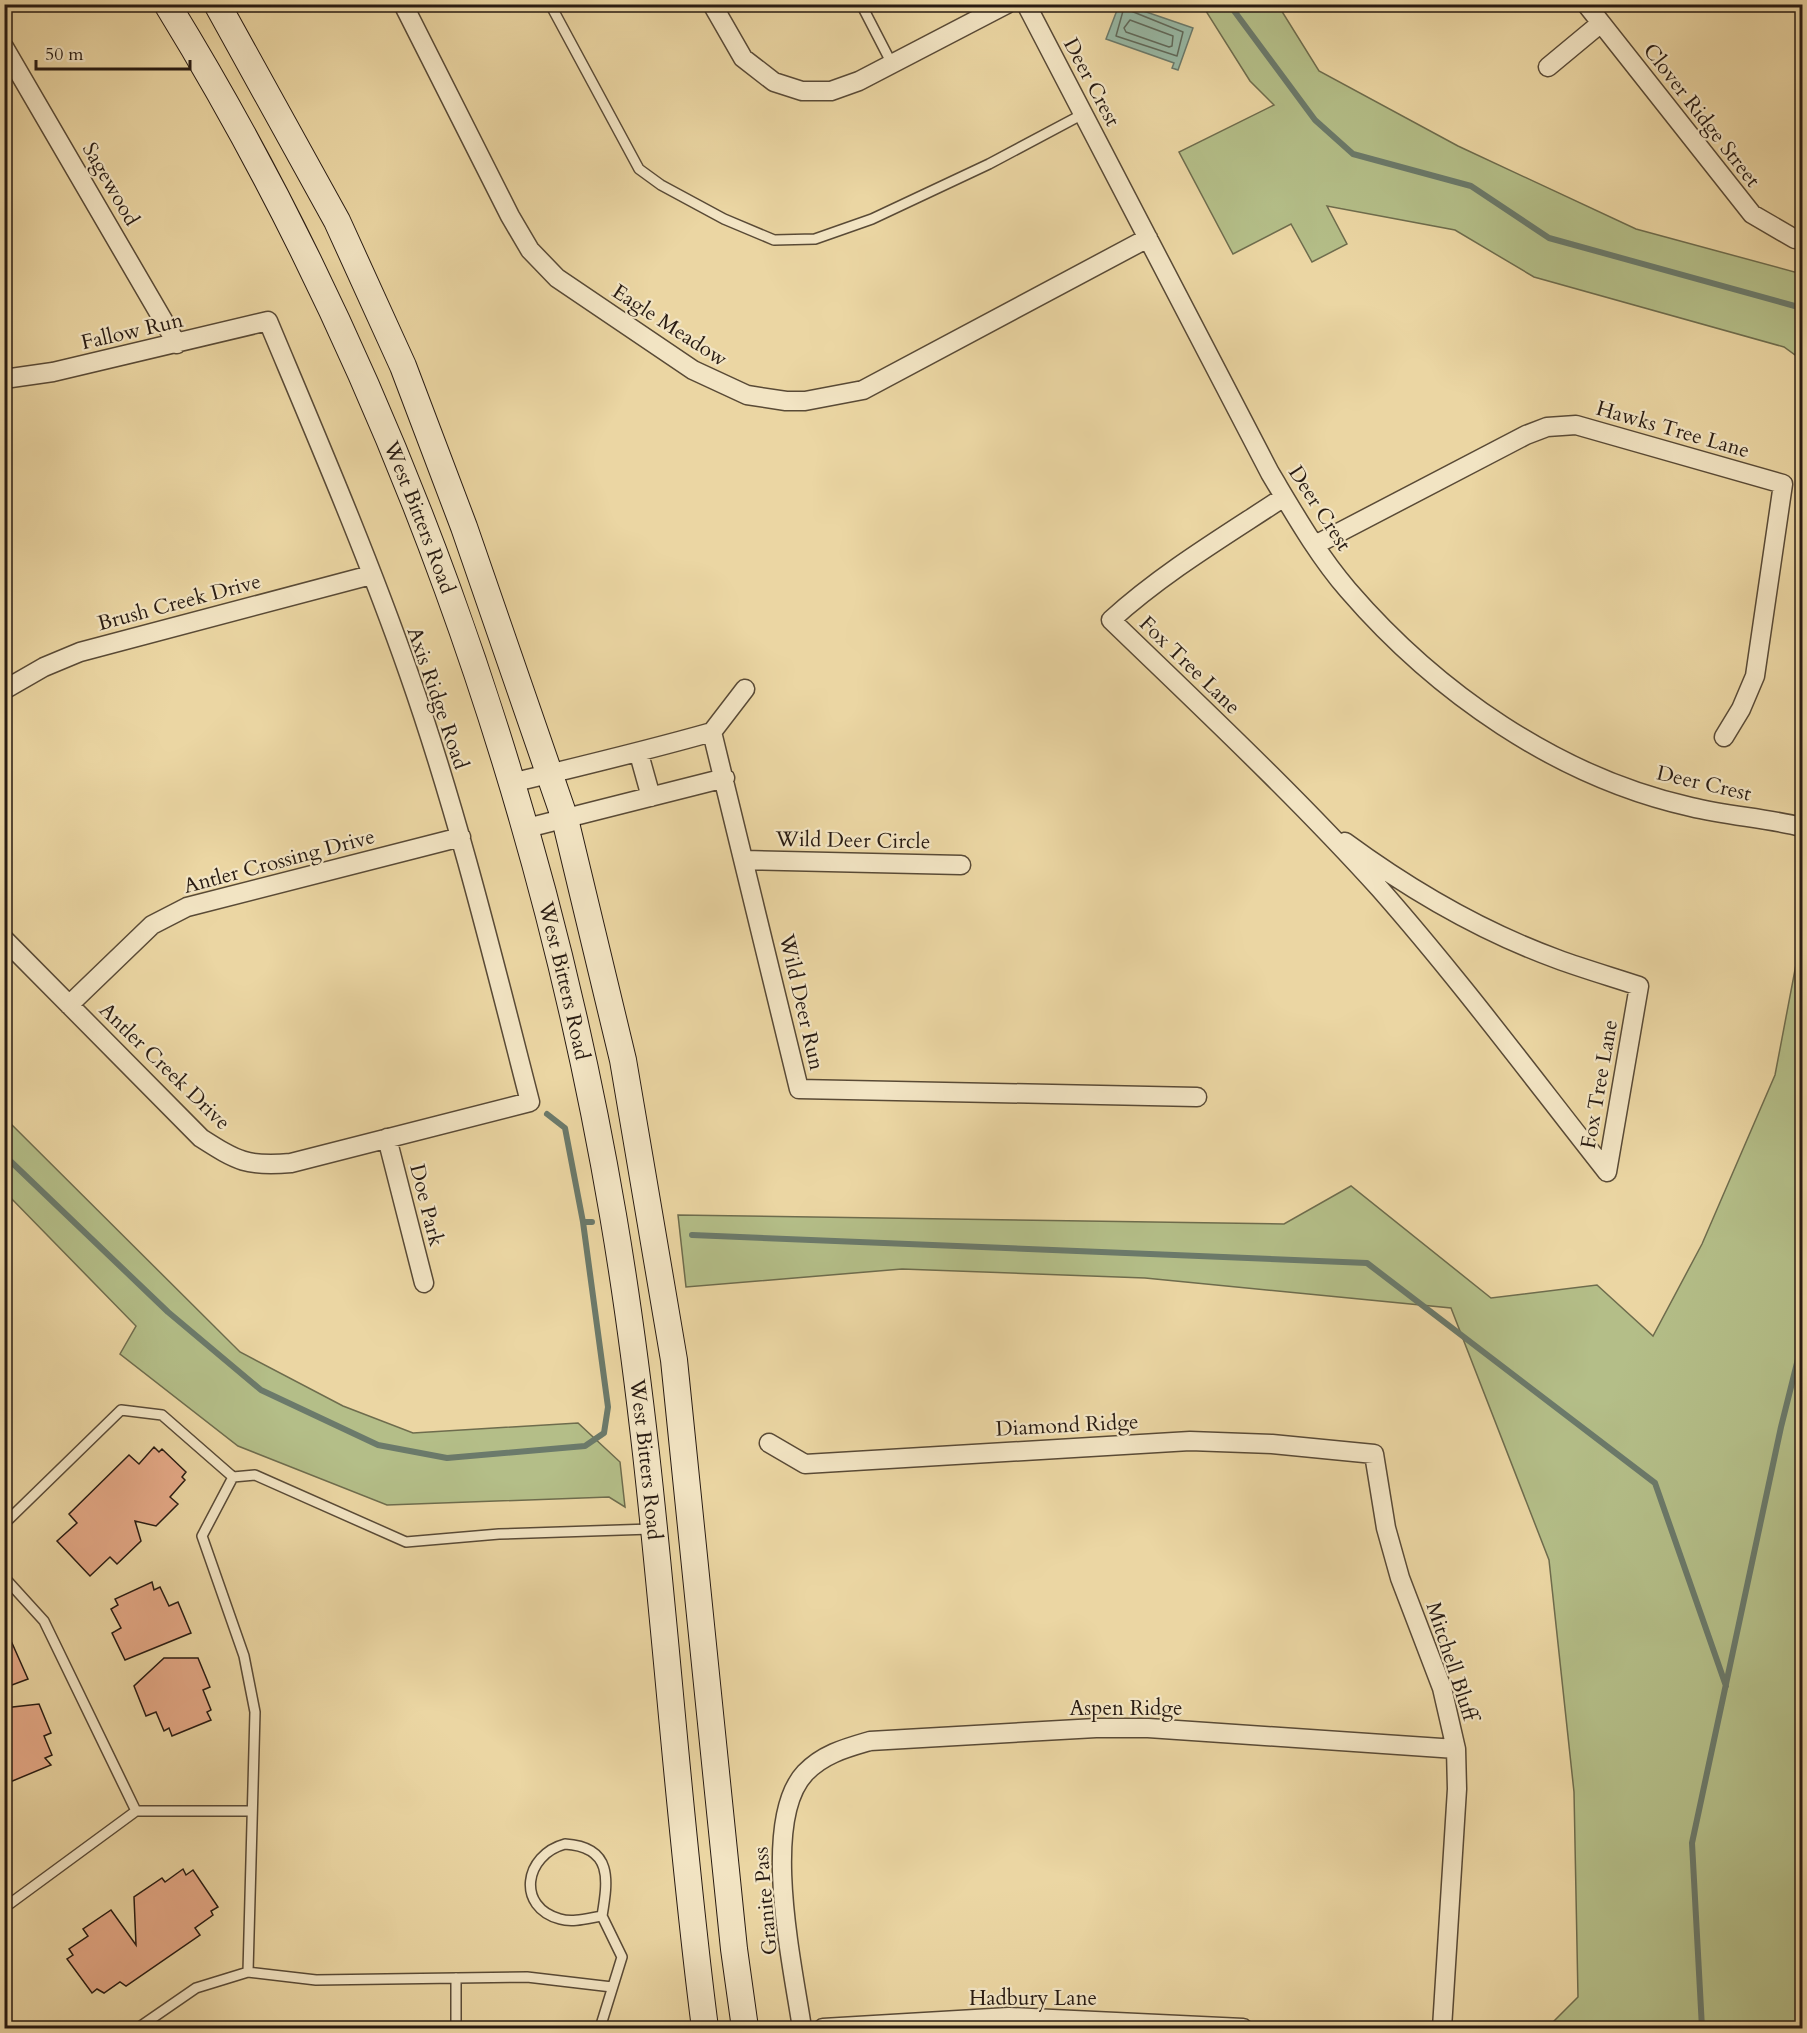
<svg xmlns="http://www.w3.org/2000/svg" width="1807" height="2033" font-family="Cardo,serif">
<rect width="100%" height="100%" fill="#ebd6a3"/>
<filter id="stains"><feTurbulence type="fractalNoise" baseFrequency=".00333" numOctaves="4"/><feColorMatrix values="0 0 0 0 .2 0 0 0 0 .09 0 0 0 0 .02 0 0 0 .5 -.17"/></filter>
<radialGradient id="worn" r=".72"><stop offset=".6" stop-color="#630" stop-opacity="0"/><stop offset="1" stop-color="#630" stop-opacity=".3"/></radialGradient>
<path fill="#b4be88" stroke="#6e6c4d" stroke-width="1.5" d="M1189,5H1278L1319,71L1458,146L1636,229L1802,274V360L1784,347L1534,277L1455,230L1327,206L1347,244L1312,262L1291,224L1233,254L1179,152L1274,105L1250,81L1206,11Z
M1802,933V2028H1547L1578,1997L1574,1792L1549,1560L1451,1308L1145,1278L902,1269L686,1287L678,1215L1284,1224L1351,1186L1491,1298L1597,1285L1653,1336L1702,1244L1775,1075Z
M5,1118L240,1352L343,1406L413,1433L578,1423L620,1462L625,1507L609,1497L387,1505L238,1446L120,1354L136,1326L5,1192Z"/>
<path fill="#98b9a6" stroke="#6b7a6b" stroke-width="1.5" d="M1119,5H1126L1193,28L1178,70L1172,68L1174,63L1106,39Z"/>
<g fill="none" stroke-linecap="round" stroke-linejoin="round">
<path stroke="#606a5c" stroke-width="1.5" d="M1126,9L1183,32L1177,56L1116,36L1123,11Z
M1130,20L1173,36L1172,46L1169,47L1126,32L1124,28Z"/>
<path stroke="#6b7a6b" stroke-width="6" d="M1229,4L1315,120L1353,154L1471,186L1549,238L1802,308
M547,1114L565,1128L583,1222
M4,1155L168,1312L261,1390L378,1445L447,1458L585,1446L604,1433L608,1407L583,1222H592
M692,1235L1367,1263L1655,1483L1726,1686
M1702,2028L1692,1843L1781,1427L1802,1343"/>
</g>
<path fill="#e5a987" stroke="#281b12" stroke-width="1.5" d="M154,1447L159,1452L162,1449L186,1472L182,1477L185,1480L170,1497L178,1504L156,1526L135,1521L141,1541L117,1564L110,1557L90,1576L57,1541L77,1523L69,1514L129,1455L139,1464Z
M152,1582L154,1590L160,1587L169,1606L178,1602L191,1633L125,1660L112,1633L121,1628L111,1609L118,1605L115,1599Z
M4,1625L28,1679L4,1688Z
M164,1658H198L210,1687L203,1690L211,1710L207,1712L211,1720L172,1736L169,1728L164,1731L156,1712L146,1716L134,1686Z
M39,1704L51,1733L44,1736L52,1755L45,1758L51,1765L10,1782L4,1768V1708Z
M183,1869L186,1875L193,1870L218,1907L211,1911L213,1915L195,1928L200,1935L126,1986L120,1982L104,1993L97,1989L92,1993L67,1959L73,1955L69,1949L88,1936L83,1929L111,1910L136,1945L134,1897L162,1878L165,1882Z"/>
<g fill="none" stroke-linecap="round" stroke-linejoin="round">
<g stroke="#594a36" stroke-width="12">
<path id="lane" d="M550,4L639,169L661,185L724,219L774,240L815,239L872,219L989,164L1083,114
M861,4L892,64
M4,1524L121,1410L162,1415L233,1477
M4,1577L44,1621L136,1811
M565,1844C613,1847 608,1880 602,1916C589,1918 573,1923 560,1919C516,1907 524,1855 565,1844Z
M4,1908L136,1811H251
M612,1987L527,1977L316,1980L248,1972L255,1712L244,1656L202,1536L233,1477L255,1475L406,1542L499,1534L651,1529
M138,2028L196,1988L248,1972
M456,2028V1978
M600,2028L622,1957L602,1916"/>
</g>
<g stroke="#594a36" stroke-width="21">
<path id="street" d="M403,4L510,216L530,250L557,278L693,370L747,395L786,401H805L863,390L1148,238
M712,4L743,58L774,82L802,91H831L859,81L1007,4
M1026,4L1270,473C1294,513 1317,554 1348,590C1436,692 1557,777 1691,807C1728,816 1766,818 1802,827
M1586,4L1752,214L1795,239
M4,47L177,344
M1548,67L1601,23
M4,379L53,372L268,321C317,438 367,554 409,674C458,814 493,958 530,1102L291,1163C247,1167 237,1161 201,1138L4,939
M1284,497C1225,536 1164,572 1111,620C1202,708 1295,795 1380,889C1460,980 1532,1077 1607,1172
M1315,545L1526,435L1547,427L1576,425L1783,484L1755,676L1741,709L1724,737
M745,689L712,732L799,1089L1197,1097
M4,690L44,667L80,652L371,575
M639,754L651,797
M511,783C578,767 645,751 712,732
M523,829L725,778
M1345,842C1409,889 1483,932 1557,959C1584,969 1612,977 1639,986L1607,1172
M745,860L961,865
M69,1005L152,925L187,907L461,837
M387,1138L424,1283
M769,1443L805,1464L1190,1441L1272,1444L1374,1454L1386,1528L1400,1578L1442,1688L1456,1749L1457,1789L1442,2028
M802,2028C793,1967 760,1821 805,1773C823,1754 846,1748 870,1741L1096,1728H1148L1456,1749
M823,2028L1009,2017L1243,2028"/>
</g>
<g stroke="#281b12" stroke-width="28">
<g id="secondary">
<path id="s1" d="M167,4C392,370 541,793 613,1215C659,1484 670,1758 705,2028"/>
<path d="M217,4L337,221L403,366L464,527L565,819L623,1060L674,1360L734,1949L745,2028"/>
</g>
</g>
<use href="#lane" stroke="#f2e4c3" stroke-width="9"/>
<use href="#street" stroke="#f2e4c3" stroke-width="18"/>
<use href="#secondary" stroke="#f2e4c3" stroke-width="26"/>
</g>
<g text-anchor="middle" stroke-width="4.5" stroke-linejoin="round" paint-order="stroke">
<g font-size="21" fill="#281b12" stroke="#f2e4c3">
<text transform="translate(1092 82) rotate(62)" y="7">Deer Crest</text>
<text transform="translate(1702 115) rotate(52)" y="7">Clover Ridge Street</text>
<text transform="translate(111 184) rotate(60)" y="7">Sagewood</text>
<text transform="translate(670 325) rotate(33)" y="7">Eagle Meadow</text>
<text transform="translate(132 331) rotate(-13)" y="7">Fallow Run</text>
<text transform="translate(1673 429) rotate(16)" y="7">Hawks Tree Lane</text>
<text transform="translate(1320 508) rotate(57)" y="7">Deer Crest</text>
<text dy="7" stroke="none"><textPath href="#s1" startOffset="573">West Bitters Road</textPath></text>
<text transform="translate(179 602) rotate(-15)" y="7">Brush Creek Drive</text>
<text transform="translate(1190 665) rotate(44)" y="7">Fox Tree Lane</text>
<text transform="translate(438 698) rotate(71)" y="7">Axis Ridge Road</text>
<text transform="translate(1704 783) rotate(13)" y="7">Deer Crest</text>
<text transform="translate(853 840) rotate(1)" y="7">Wild Deer Circle</text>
<text transform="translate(279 861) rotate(-15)" y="7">Antler Crossing Drive</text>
<text dy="7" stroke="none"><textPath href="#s1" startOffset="1059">West Bitters Road</textPath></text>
<text transform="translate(802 1002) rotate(77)" y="7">Wild Deer Run</text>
<text transform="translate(165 1066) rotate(44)" y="7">Antler Creek Drive</text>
<text transform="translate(1599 1084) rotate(-80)" y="7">Fox Tree Lane</text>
<text transform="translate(427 1205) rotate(76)" y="7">Doe Park</text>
<text transform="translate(1067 1425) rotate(-3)" y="7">Diamond Ridge</text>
<text dy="7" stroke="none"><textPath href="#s1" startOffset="1545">West Bitters Road</textPath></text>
<text transform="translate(1452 1661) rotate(72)" y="7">Mitchell Bluff</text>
<text x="1126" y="1715">Aspen Ridge</text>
<text transform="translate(765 1901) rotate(-95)" y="7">Granite Pass</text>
<text x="1033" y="2005">Hadbury Lane</text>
</g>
</g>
<rect width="1807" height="2033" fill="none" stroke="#ebd6a3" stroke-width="24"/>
<rect x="6" y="6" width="1795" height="2021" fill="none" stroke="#281b12" stroke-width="3"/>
<rect x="12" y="12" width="1783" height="2009" fill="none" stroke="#281b12" stroke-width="1.5"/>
<path d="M36 60v9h154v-9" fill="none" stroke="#281b12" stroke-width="3"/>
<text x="45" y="60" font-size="18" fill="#281b12" stroke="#f2e4c3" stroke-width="4.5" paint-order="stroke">50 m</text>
<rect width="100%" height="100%" filter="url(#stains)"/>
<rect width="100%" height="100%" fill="url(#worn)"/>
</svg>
